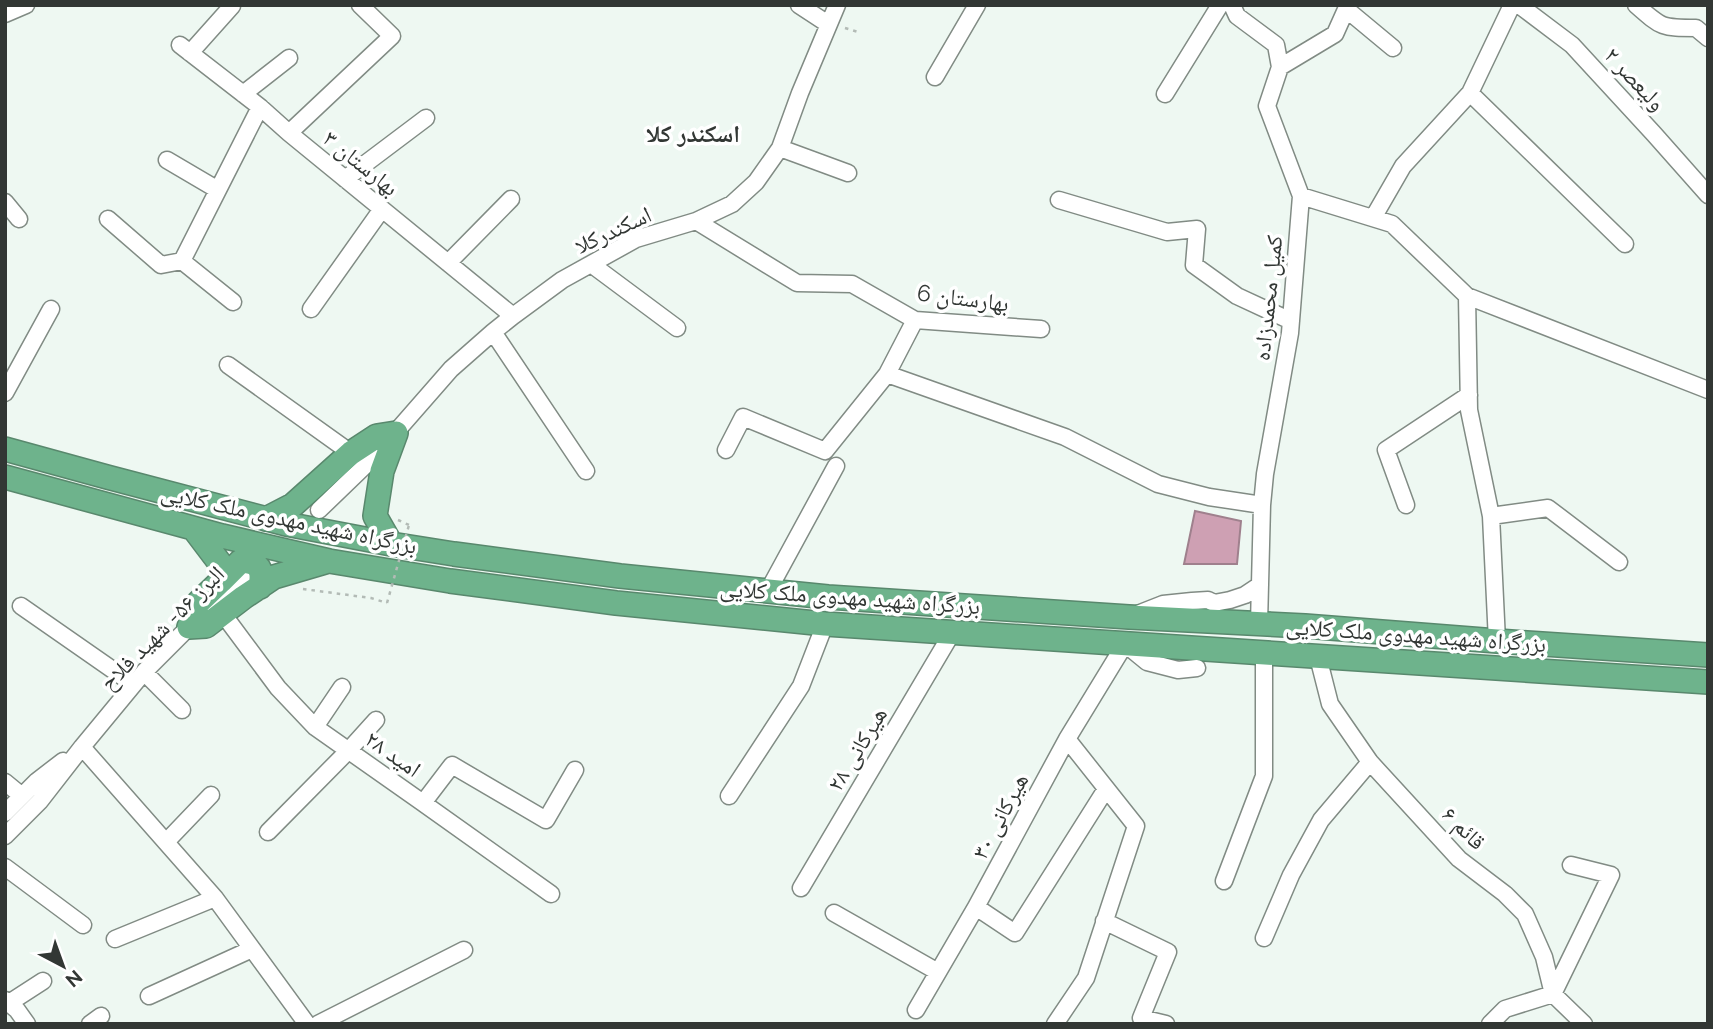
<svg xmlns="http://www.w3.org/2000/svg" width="1713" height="1029" font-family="Raleway,'Noto Naskh Arabic',sans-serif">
<rect width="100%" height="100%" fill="#eef8f2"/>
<path fill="#cea0b3" stroke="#9f808d" stroke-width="2" d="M1195,511L1241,521L1237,564H1184Z"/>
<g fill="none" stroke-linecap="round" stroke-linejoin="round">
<g stroke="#818b84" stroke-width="19">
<path id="minor" d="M799,5L828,24
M1232,5L1237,16L1276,45L1280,67L1267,106L1301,196L1290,333L1265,474L1262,505L1259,624
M1519,5L1572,45L1654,134L1708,195
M1636,5C1662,28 1662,28 1696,28L1708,38
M1346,9L1393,48
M5,14L26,5
M180,45L260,107L289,133L513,316
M190,53L232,6
M1280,67L1335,34L1348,5
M935,77L977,5
M1470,93L1625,244
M243,94L289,58
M1165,94L1220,5
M289,133L392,36L360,5
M780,148L848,173
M167,160L218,190
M345,179L426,118
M1301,196L1392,224L1467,296L1469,410L1491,516L1497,641
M1059,200L1167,232L1197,229L1194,265L1237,296L1291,321
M5,202L19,219
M1373,218L1403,166L1470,93L1512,5
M108,219L161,265L182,261
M696,221L797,283L852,284L915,320L1041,329
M448,263L511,199
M591,264L677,328
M1467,296L1708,390
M233,302L182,261L260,107
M311,309L382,209
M493,332L586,471
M228,365L351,453
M887,374L1065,437L1158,484L1209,497L1262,505
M5,393L51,309
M726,450L743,417L825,451L887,374L915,320
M1406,505L1386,450L1469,395
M319,510L374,457L451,369L493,332L513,316L562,280L636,239L696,221L732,204L756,182L780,148L800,93L837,5
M1491,516L1548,508L1619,562
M768,591L836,466
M21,606L133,684
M223,614L278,688L315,727L423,803L452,765L546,820L575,770
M1135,615L1163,604L1192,601L1208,600L1214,603L1230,600L1245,595L1260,585
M1318,657L1330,704L1370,762L1459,859L1505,894L1525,914L1544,957L1553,994L1584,1024
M144,672L182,710
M315,727L342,687
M82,747L215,898L307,1024
M5,782L22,796
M729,796L801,686L825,624
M423,803L551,894
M5,813L37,781L63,761
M268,832L348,751L376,720
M5,836L40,801L82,747L144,672L189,627L248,574
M166,842L211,795
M5,867L83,925
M1224,881L1264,776V653
M801,888L952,633
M976,907L1015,933L1106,789
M834,913L938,972
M1104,921L1168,952L1141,1018L1166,1024
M1264,938L1291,875L1321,820L1370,762
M115,939L215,898
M149,996L252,949
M5,1000L17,1010L27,1024
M9,1003L43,981
M916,1010L976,907L1067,739L1125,644L1147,662L1178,670L1197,668
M90,1024L101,1016
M318,1024L464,950
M1055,1024L1086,978L1136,826L1067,739
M1490,1024L1505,1009L1553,994L1611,875L1571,865"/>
</g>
<g stroke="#59886d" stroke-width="26">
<path id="highway" d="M5,449L107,477L286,524L391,544L454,554L620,576L828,597L1129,617L1305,626L1497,641L1708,655
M5,477L222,536L329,561L450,581L616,603L825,624L1708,682
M266,519L293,505L351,453L377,436L396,433L382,471L375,516L391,544
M194,529L222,566L221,581L198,603L189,627L206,626L244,597L274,577L325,562
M221,581L241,561C260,562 263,570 260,587"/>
</g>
<path stroke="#b3bbb6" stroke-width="2.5" stroke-dasharray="3.5 5" stroke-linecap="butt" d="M875,5L877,6
M845,28L858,32
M398,520L409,525
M303,589L371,598L387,603"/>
<use href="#minor" stroke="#fff" stroke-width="16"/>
<use href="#highway" stroke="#6eb38c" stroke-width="23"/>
<path stroke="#b3bbb6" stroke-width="2.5" stroke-dasharray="3.5 5" stroke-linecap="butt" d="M387,603L409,525"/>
</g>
<g text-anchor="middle" stroke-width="7" stroke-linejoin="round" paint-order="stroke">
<g font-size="23" fill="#323734" stroke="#fff">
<text transform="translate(1635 79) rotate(47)" y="8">ولیعصر ۲</text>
<text transform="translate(361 163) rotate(39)" y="8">بهارستان ۳</text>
<text transform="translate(613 230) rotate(-25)" y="8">اسکندرکلا</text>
<text transform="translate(963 298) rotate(7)" y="8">بهارستان 6</text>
<text transform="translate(1268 298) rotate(-84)" y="8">کمیل محمدزاده</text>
<text transform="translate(289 519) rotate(12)" y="8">بزرگراه شهید مهدوی ملک کلایی</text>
<text transform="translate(850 597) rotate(4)" y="8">بزرگراه شهید مهدوی ملک کلایی</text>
<text transform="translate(162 628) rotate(-45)" y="8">البرز ۵۶- شهید فلاح</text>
<text transform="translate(1416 635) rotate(4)" y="8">بزرگراه شهید مهدوی ملک کلایی</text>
<text transform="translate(857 749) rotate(-59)" y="8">هیرکانی ۲۸</text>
<text transform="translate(393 754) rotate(35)" y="8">امید ۲۸</text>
<text transform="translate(1000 816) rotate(-62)" y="8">هیرکانی ۳۰</text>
<text transform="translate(1464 828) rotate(45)" y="8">قائم ۶</text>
</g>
<g font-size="24" font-weight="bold" fill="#323734" stroke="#fff">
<text x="693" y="142">اسکندر کلا</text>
</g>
</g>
<rect width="1713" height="1029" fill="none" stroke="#323734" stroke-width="14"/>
<g transform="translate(63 966) rotate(139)" stroke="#ffffff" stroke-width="5" paint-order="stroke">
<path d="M0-5L12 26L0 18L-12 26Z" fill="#323734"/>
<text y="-10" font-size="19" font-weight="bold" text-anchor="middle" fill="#323734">N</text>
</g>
</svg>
